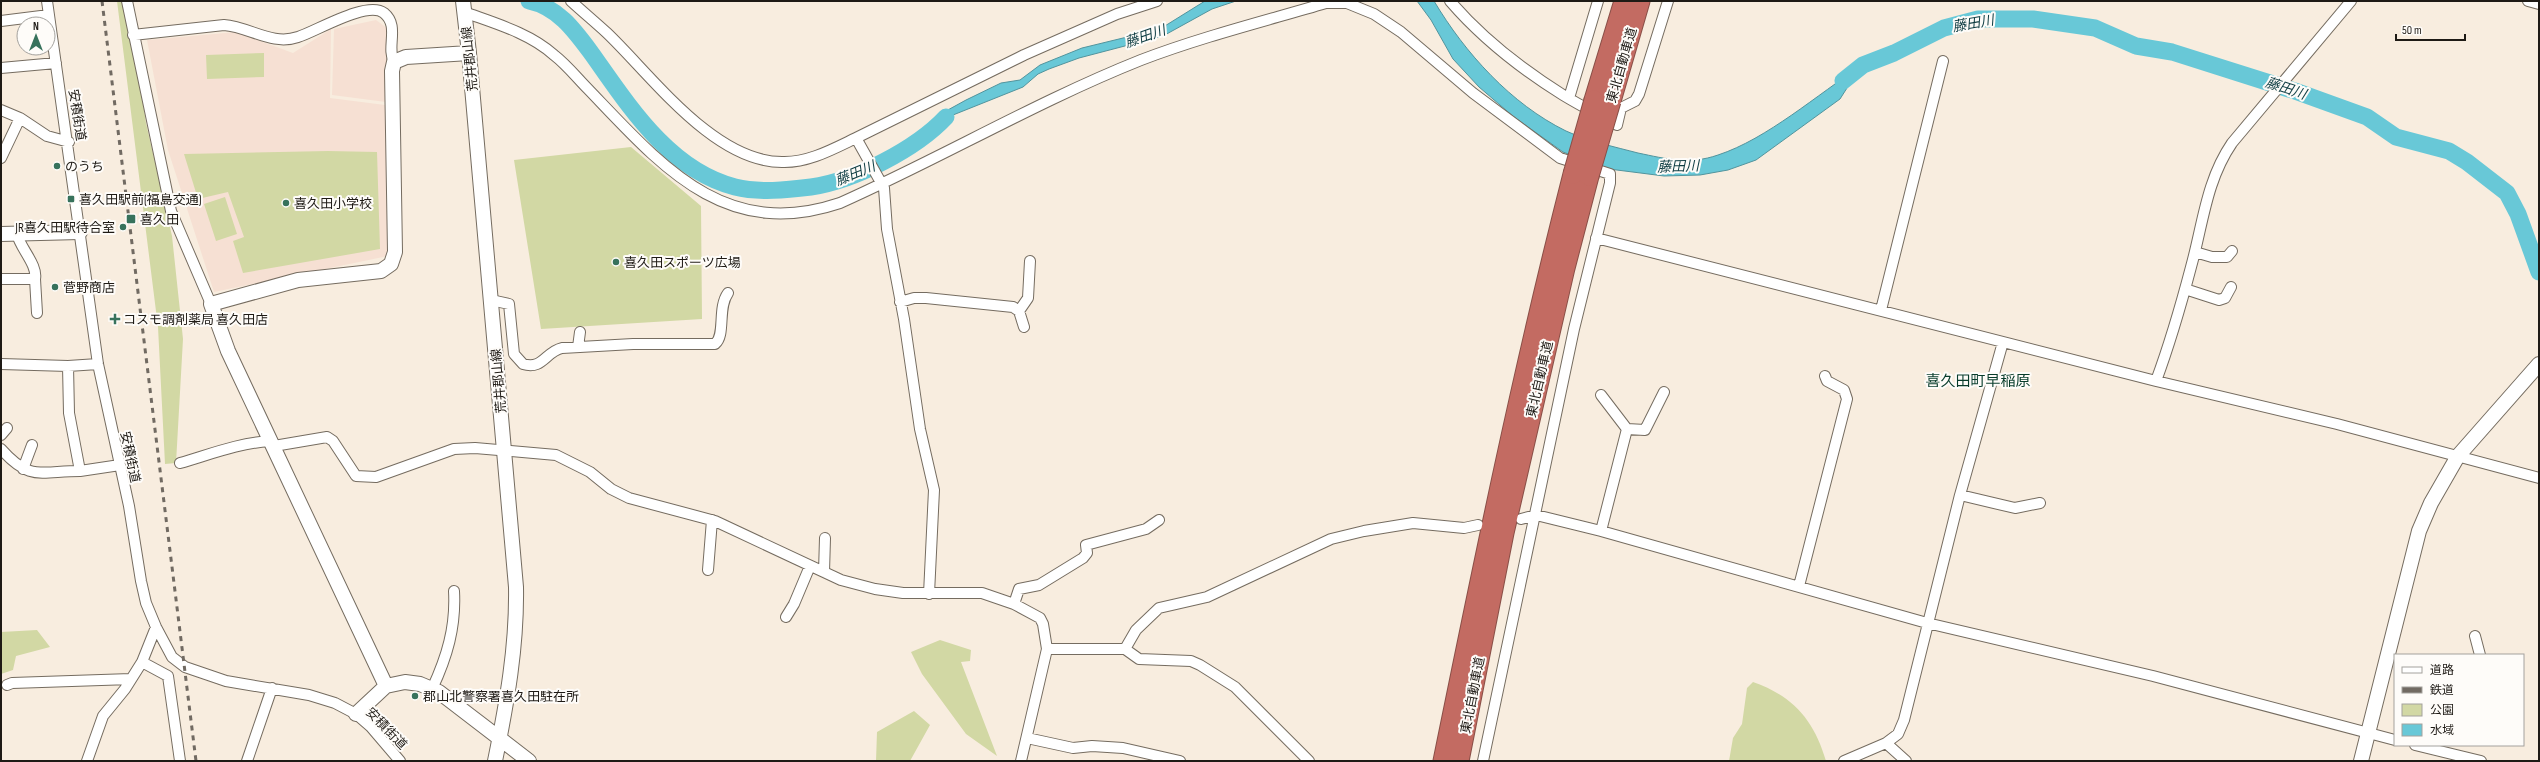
<svg xmlns="http://www.w3.org/2000/svg" width="2540" height="762" font-family="'Sofia Sans Condensed','Noto Sans JP',sans-serif">
<rect width="100%" height="100%" fill="#f8eddf"/>
<path fill="#f6e0d3" d="M376,20L387,28L386,102L332,95L334,29Z
M331,29L330,98L385,105L388,256L214,292L168,150L147,40L236,32L293,53Z"/>
<path fill="#d2d8a4" d="M117,1H128L146,123L172,236L183,339L176,463L165,464L158,327Z
M264,53V77L207,79L206,55Z
M631,147L701,206L702,319L541,329L514,160Z
M328,151L377,152L380,249L243,273L233,241L244,237L228,192L198,199L184,154Z
M225,197L237,234L216,241L204,204Z
M37,630L50,647L16,656L13,670L1,674V632Z
M940,640L971,650L970,661L961,662L997,756L966,734L922,674L911,652Z
M1753,682C1793,696 1814,720 1826,761H1729L1733,738L1742,724L1747,688Z
M914,711L930,725L910,761H876L877,732Z"/>
<path fill="#68c8d7" stroke="#52949d" d="M1205,1H1236L1212,9L1163,36L1079,58L1049,69L1038,74L1023,87L953,115L939,132L930,134L935,122L946,111L966,100L1001,83L1020,80L1040,65L1082,48L1160,29Z
M1417,1H1434C1465,53 1511,104 1566,131C1588,141 1615,147 1638,153C1667,159 1689,165 1718,155C1767,139 1818,94 1861,66L1840,99L1756,160L1728,170L1700,175L1664,176L1609,169L1563,152L1514,117L1479,87L1453,59L1431,20Z"/>
<g fill="none" stroke-linecap="round" stroke-linejoin="round">
<path stroke="#68c8d7" stroke-width="17" d="M529,1C558,7 575,31 592,54C629,106 669,170 735,187C759,193 787,190 811,187C854,181 916,149 946,117
M1843,81L1863,65L1894,53L1944,28L1978,19H2033L2095,28L2136,46L2172,52L2295,91L2367,117L2396,137L2449,151L2467,162L2507,193L2518,214L2539,272"/>
<g stroke="#756c60" stroke-width="12">
<path id="street" d="M47,1L98,364L129,506L141,581L146,603L156,627L172,657L185,667L226,681L309,695L335,703L356,714L371,727L400,761
M127,1L171,211L211,304
M571,1C583,12 595,22 607,33C652,76 714,162 782,162C808,163 833,149 856,138L884,188L887,229L904,319L920,429L934,490L929,594
M1450,1C1481,37 1523,70 1563,95C1581,106 1599,115 1617,125L1621,108L1635,101L1639,94L1668,1
M2528,1L2539,4
M464,12C494,23 530,33 554,55C567,65 577,78 588,89C661,165 724,242 840,203C941,158 1038,101 1141,60C1201,37 1265,21 1326,3H1347L1374,14L1401,32L1473,93L1560,158L1610,174V183L1574,329L1483,761
M1,21L49,15
M133,35L224,25C250,27 272,46 298,37C315,32 367,0 384,13C400,26 386,47 394,62
M1,68L56,63
M1569,98L1598,1
M1,110L20,118L1,158
M20,118L47,136L69,142
M856,138L1024,55L1117,14L1157,1
M1596,238L2156,381C2170,343 2181,305 2191,267C2203,224 2206,181 2232,143L2351,1
M2195,252L2212,257H2227L2232,251
M1,279H35C38,265 20,248 17,234
M35,279L37,313
M2185,289L2219,300L2225,298L2231,287
M491,300L509,304L514,354L523,364C543,370 545,352 562,348L633,344H715C726,335 717,308 728,293
M900,302L914,298H926L1013,307L1019,311L1024,327
M1881,310L1943,61
M1019,311L1028,298L1030,261
M578,347L580,332
M1,364L68,366L98,364
M68,366L69,413L80,471L120,465
M2156,381L2337,424L2539,478
M1601,395L1627,429
M1,435L7,428
M274,446L327,437L333,441L356,476L376,477L454,449L475,448L556,455L590,472L611,489L629,498L715,521L841,580L875,589L903,593H982L1014,604L1040,618L1043,624L1047,649L1021,761
M1,449C30,482 41,471 80,471
M180,463C211,454 239,443 270,441
M23,469L32,445
M1960,495L2015,508L2040,503
M1521,519L1536,515L1601,531L1927,623L2153,676L2395,740
M1601,531L1627,429L1645,430L1664,392
M708,570L712,520
M824,572L825,538
M1799,586L1847,399L1844,390L1827,381L1825,376
M1014,604L1019,589L1039,585L1083,558L1087,553L1086,545L1146,529L1159,520
M786,617L794,604L810,566
M2475,636L2480,655
M1047,649H1125L1139,659L1191,661L1200,665L1235,687L1309,761
M1125,649L1136,630L1159,608L1207,597L1331,539L1364,531L1413,523L1464,528L1478,525
M142,662L168,676L180,761
M7,685L12,683L131,679
M432,689C447,657 456,627 454,591
M1027,738L1073,748L1092,746L1123,748L1180,761
M1886,743L1906,761
M2415,745L2481,761
M87,761L103,716L125,689L142,662L156,627
M247,761L272,688
M1844,761L1886,743L1898,734L1904,720L1960,495L2003,342"/>
</g>
<g stroke="#756c60" stroke-width="16">
<path id="secondary" d="M463,1L469,53L516,587C517,646 507,702 495,761
M1,234L80,232
M386,686L228,351L211,304L298,280L381,271L391,264L395,252L392,71L394,62L406,57L469,53
M356,714L386,686L405,682L420,684L439,692L529,761
M2361,761L2419,531L2431,503L2458,456L2539,364"/>
</g>
<g stroke="#894f47" stroke-width="21">
<path id="highway" d="M1594,100L1624,1
M1611,101L1640,1
M1443,761C1483,565 1523,369 1573,174
M1459,761L1504,533L1565,268L1589,176"/>
</g>
<use href="#street" stroke="#fff" stroke-width="10"/>
<use href="#secondary" stroke="#fff" stroke-width="14"/>
<use href="#highway" stroke="#c36b62" stroke-width="19"/>
<path stroke="#716a62" stroke-width="3" stroke-dasharray="5 5" stroke-linecap="butt" d="M102,1L196,761"/>
<g stroke="#894f47" stroke-width="21" stroke-linecap="butt">
<path id="highway-bridge" d="M1573,174L1594,100
M1589,176L1611,101"/>
</g>
<use href="#highway-bridge" stroke="#c36b62" stroke-width="19"/>
</g>
<g fill="#37725c" stroke="#fefcf9" stroke-width="1.5">
<circle cx="57" cy="166" r="4"/>
<rect x="67" y="195" width="8" height="8" rx="2"/>
<circle cx="286" cy="203" r="4"/>
<rect x="126" y="214" width="10" height="10" rx="2"/>
<circle cx="123" cy="227" r="4"/>
<circle cx="616" cy="262" r="4"/>
<circle cx="55" cy="287" r="4"/>
<path d="M113 313h4v4h4v4h-4v4h-4v-4h-4v-4h4z"/>
<circle cx="415" cy="696" r="4"/>
</g>
<g text-anchor="middle" stroke-width="4" stroke-linejoin="round" paint-order="stroke">
<g font-size="13" fill="#1e1a15" stroke="#fefcf9">
<text transform="translate(469 59) rotate(-96)" y="5">荒井郡山線</text>
<text transform="translate(1621 65) rotate(-74)" y="5">東北自動車道</text>
<text transform="translate(78 115) rotate(81)" y="5">安積街道</text>
<text transform="translate(1539 379) rotate(-77)" y="5">東北自動車道</text>
<text transform="translate(498 381) rotate(-95)" y="5">荒井郡山線</text>
<text transform="translate(131 457) rotate(78)" y="5">安積街道</text>
<text transform="translate(1472 695) rotate(-79)" y="5">東北自動車道</text>
<text transform="translate(387 728) rotate(46)" y="5">安積街道</text>
</g>
<g font-size="13" fill="#1e1a15" stroke="#fefcf9" text-anchor="start">
<text x="65" y="171">のうち</text>
<text x="79" y="204">喜久田駅前(福島交通)</text>
<text x="294" y="208">喜久田小学校</text>
<text x="140" y="224">喜久田</text>
<text x="115" y="232" text-anchor="end">JR喜久田駅待合室</text>
<text x="624" y="267">喜久田スポーツ広場</text>
<text x="63" y="292">菅野商店</text>
<text x="123" y="324">コスモ調剤薬局 喜久田店</text>
<text x="423" y="701">郡山北警察署喜久田駐在所</text>
</g>
<g font-size="14" font-style="italic" fill="#0e3c42" stroke="#fefcf9">
<text transform="translate(1973 23) rotate(-10)" y="5">藤田川</text>
<text transform="translate(1145 36) rotate(-19)" y="5">藤田川</text>
<text transform="translate(2286 88) rotate(18)" y="5">藤田川</text>
<text transform="translate(1678 166) rotate(-2)" y="5">藤田川</text>
<text transform="translate(855 173) rotate(-22)" y="5">藤田川</text>
</g>
<g font-size="15" fill="#083c2b" stroke="#fefcf9">
<text x="1978" y="386">喜久田町早稲原</text>
</g>
</g>
<rect width="2540" height="762" fill="none" stroke="#1e1a15" stroke-width="4"/>
<rect x="2394" y="654" width="130" height="92" fill="#fefcf9" stroke="#a4a29e"/>
<rect x="2402" y="667" width="20" height="6" fill="#ffffff" stroke="#a4a29e"/>
<text x="2430" y="674" font-size="12" fill="#1e1a15">道路</text>
<rect x="2402" y="687" width="20" height="6" fill="#716a62" stroke="#a4a29e"/>
<text x="2430" y="694" font-size="12" fill="#1e1a15">鉄道</text>
<rect x="2402" y="704" width="20" height="12" fill="#d2d8a4" stroke="#a4a29e"/>
<text x="2430" y="714" font-size="12" fill="#1e1a15">公園</text>
<rect x="2402" y="724" width="20" height="12" fill="#68c8d7" stroke="#a4a29e"/>
<text x="2430" y="734" font-size="12" fill="#1e1a15">水域</text>
<g transform="translate(36 36)"><circle r="19" fill="#fefcf9" stroke="#a4a29e"/>
<path d="M0-3L7 15L0 10L-7 15Z" fill="#37725c"/>
<text y="-6" font-size="11" font-weight="bold" text-anchor="middle" fill="#1e1a15">N</text>
</g>
<path d="M2396 34v6h69v-6" fill="none" stroke="#1e1a15" stroke-width="2"/>
<text x="2402" y="34" font-size="12" fill="#1e1a15" stroke="#fefcf9" stroke-width="3" paint-order="stroke">50 m</text>
</svg>
